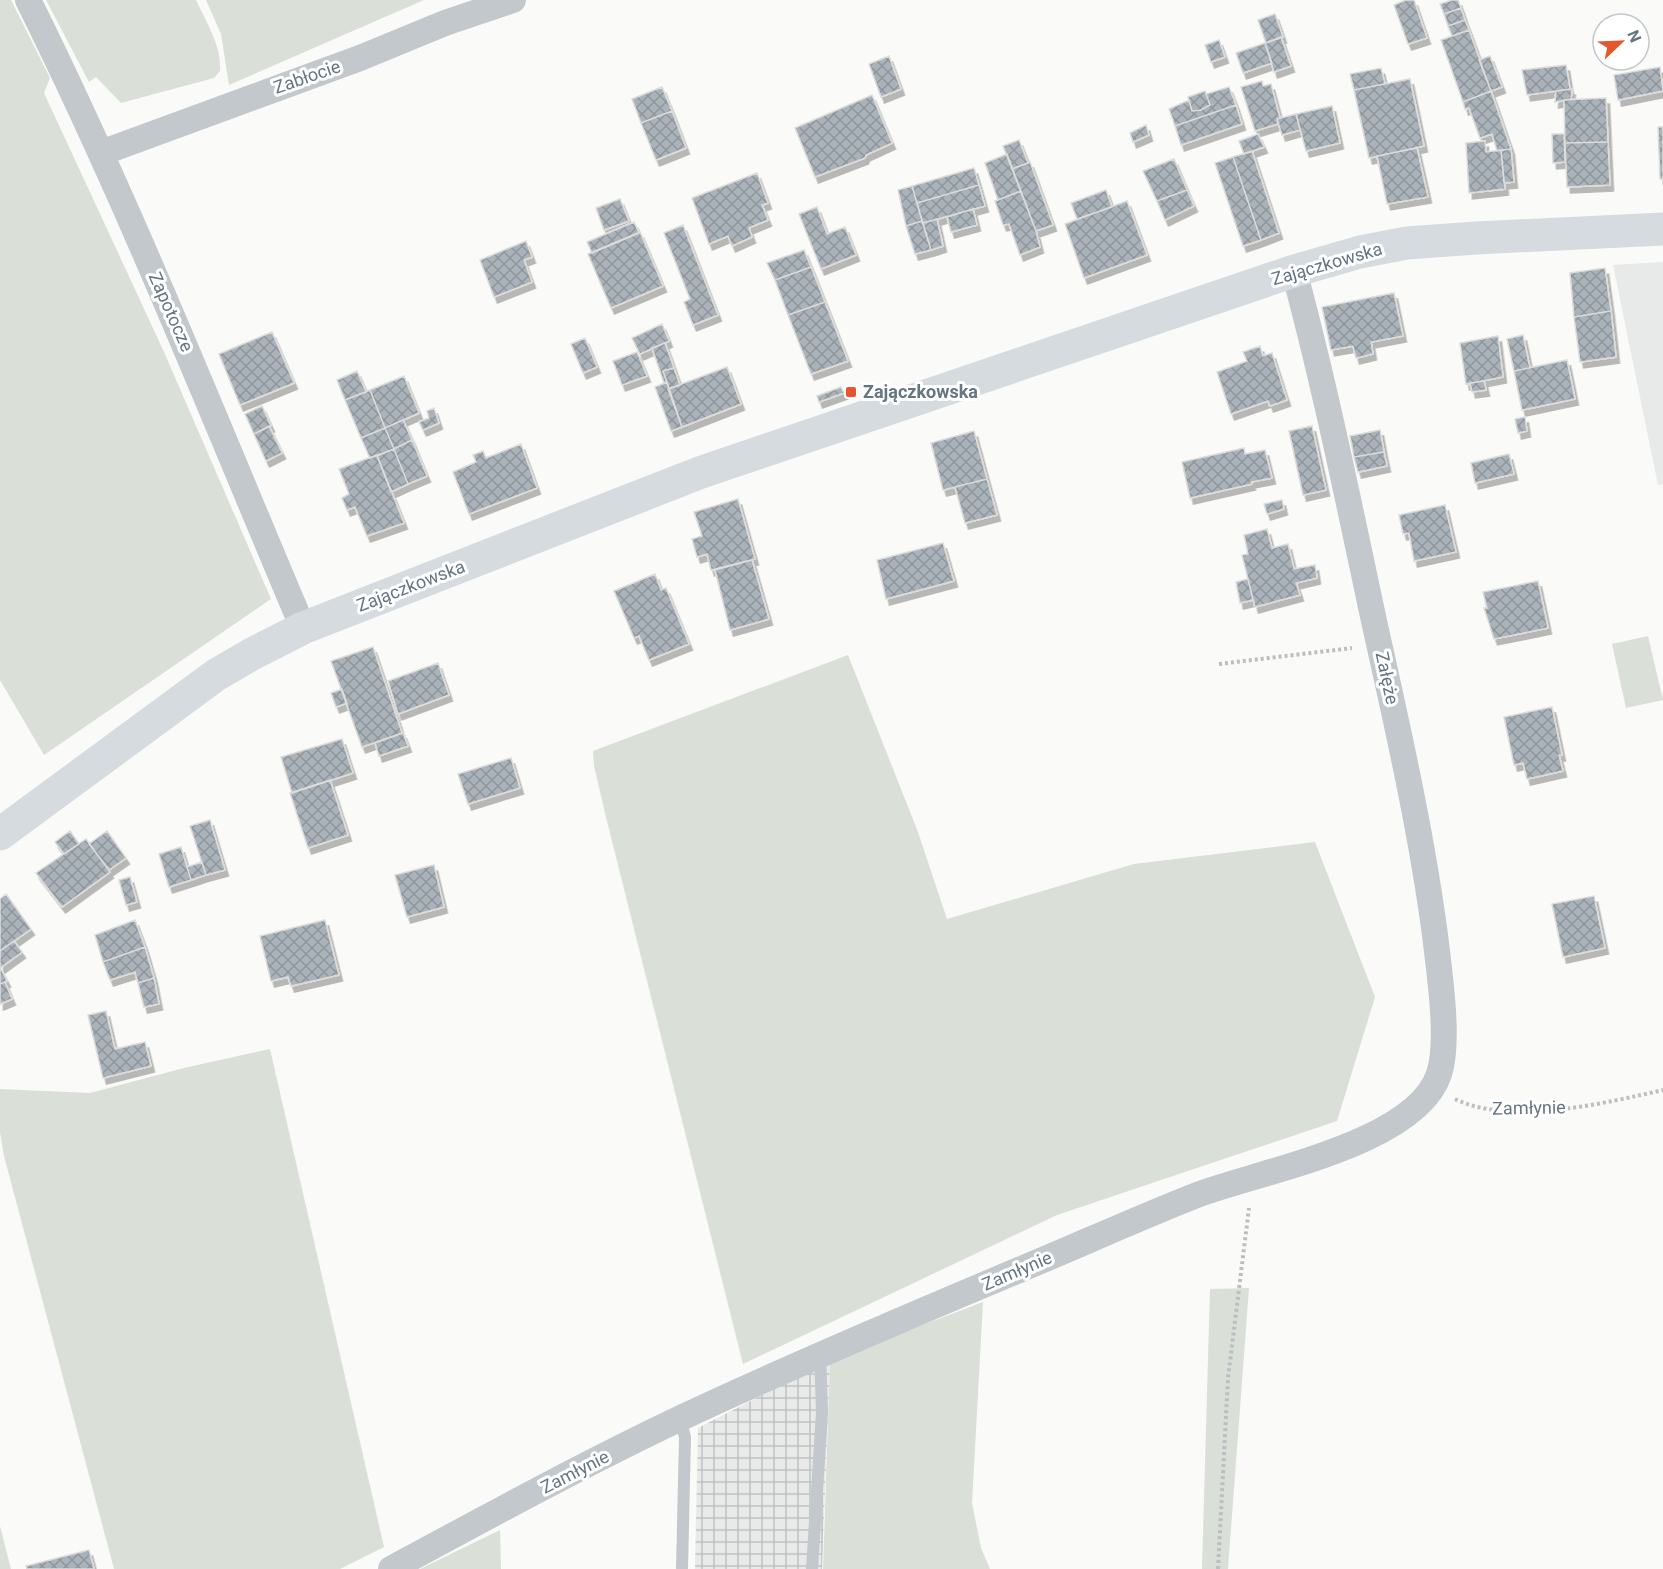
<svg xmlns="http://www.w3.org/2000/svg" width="1663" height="1569" font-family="Roboto,sans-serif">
<defs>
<pattern id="industrial-grid" width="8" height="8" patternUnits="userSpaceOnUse" patternTransform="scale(1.5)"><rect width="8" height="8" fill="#e8e9e9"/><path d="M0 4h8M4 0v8" fill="none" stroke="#c0c1c2"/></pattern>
<pattern id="building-cross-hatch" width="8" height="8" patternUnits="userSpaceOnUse" patternTransform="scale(1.5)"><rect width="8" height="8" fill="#aab3b9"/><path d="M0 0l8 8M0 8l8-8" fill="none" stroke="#8e969c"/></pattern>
<filter id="shadow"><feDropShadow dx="3.5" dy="6" stdDeviation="0" flood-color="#0004"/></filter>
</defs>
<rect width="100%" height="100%" fill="#fafaf8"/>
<path fill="#e8e9e9" d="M1663,262V484L1658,485L1613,265Z"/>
<path fill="url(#industrial-grid)" d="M830,1360L822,1569H695L698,1428Z"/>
<path fill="#dadfd7" d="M0,0H11L50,78L44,93L164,352L271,599L44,755L0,680Z
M46,0H196C206,22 222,46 220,71L214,78L121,103L96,77L89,82Z
M206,0H424L229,85L221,34Z
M1648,636L1663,700L1626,708L1612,644Z
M848,655L918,832L947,919L1134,864L1315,842L1375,997L1337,1121L1057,1215L743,1364L606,817L594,766L593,751Z
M270,1049L384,1547L340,1569H114L4,1156L0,1132V1089L90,1093L184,1068Z
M1249,1288L1228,1569H1202L1210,1289Z
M983,1302L972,1503L981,1548L990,1569H823L830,1360Z
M0,1526L11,1569H0Z
M500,1530L501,1569H420Z"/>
<path fill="url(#building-cross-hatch)" stroke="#dcdcda" stroke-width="1.5" filter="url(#shadow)" d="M1406,0H1414L1427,38L1408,44L1394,5Z
M1452,0H1458L1461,8L1444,14L1440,4Z
M1461,8L1465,20L1448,26L1444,14Z
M1275,14L1283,37L1266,43L1258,20Z
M1465,20L1469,30L1452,36L1448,26Z
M1469,30L1491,91L1463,102L1441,40Z
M1281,37L1291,66L1274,72L1265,43Z
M1219,40L1225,57L1211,62L1205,45Z
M1265,43L1272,63L1243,73L1236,53Z
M889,56L901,89L881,97L869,64Z
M1490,56L1502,87L1491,91L1479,60Z
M1566,65L1570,89L1527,95L1522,70Z
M1660,67L1663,91L1618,100L1614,75Z
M1381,68L1385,84L1354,90L1350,74Z
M1410,79L1424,146L1369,158L1354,90Z
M1262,81L1263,86L1271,84L1280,118L1277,119L1278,124L1255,131L1241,87Z
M662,87L672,111L641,123L632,99Z
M1229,87L1236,105L1175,126L1169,109L1189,100L1192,111L1201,110L1210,105L1206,94Z
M1572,89L1571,99L1555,102L1556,91Z
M1205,91L1210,105L1201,110L1192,111L1188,97Z
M1491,91L1511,149L1497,151L1492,134L1480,138L1469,108L1465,109L1463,102Z
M872,95L892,143L866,155L865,158L815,177L795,128Z
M1606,98L1608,142L1565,143L1564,100Z
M1236,105L1242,124L1181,145L1175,126Z
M1332,106L1340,143L1306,151L1296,114Z
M672,111L686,148L656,160L641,123Z
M1296,114L1300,130L1282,135L1277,119Z
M1146,125L1149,135L1133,142L1130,133Z
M1658,127H1663V179H1660Z
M1258,134L1264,147L1244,154L1239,141Z
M1552,134H1564L1565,162L1553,163Z
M1019,140L1028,163L1012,169L1003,146Z
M1485,141L1486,152L1501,150L1505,189L1469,193L1466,143Z
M1608,142L1610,185L1567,187L1565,143Z
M1417,148L1428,197L1387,204L1377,156Z
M1511,149L1514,182L1504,183L1501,150Z
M1252,151L1279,233L1261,240L1233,157Z
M1007,154L1021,191L998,200L985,163Z
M1233,157L1261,240L1243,246L1215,163Z
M1174,159L1187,190L1157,201L1143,171Z
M1030,162L1053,225L1036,231L1012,169Z
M974,168L979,185L917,203L912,186Z
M757,173L768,203L762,205L768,220L749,228L752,237L732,246L728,236L709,244L692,198Z
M979,185L985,206L923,223L917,203Z
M912,186L922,221L906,226L898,190Z
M1106,190L1112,207L1077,219L1071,203Z
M1187,190L1194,206L1165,220L1157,201Z
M1021,191L1036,231L1040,247L1020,255L1009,224L1003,225L995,201Z
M620,199L629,221L604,230L596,208Z
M1127,201L1147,255L1084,278L1065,224Z
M817,207L827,234L845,227L856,255L821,269L799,214Z
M973,209L977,225L951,232L947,217Z
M937,219L943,246L931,250L923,223Z
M922,221L931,250L915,254L906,226Z
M634,222L639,233L592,253L587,242Z
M683,225L718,315L693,325L684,302L690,299L664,233Z
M640,232L663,286L611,308L588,254Z
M526,241L532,257L524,260L532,282L494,297L480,260Z
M804,250L811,267L775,280L767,263Z
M811,267L825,302L788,315L775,280Z
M1605,268L1611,311L1574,317L1570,273Z
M1394,293L1403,336L1371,342L1373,354L1356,358L1353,346L1331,350L1322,307Z
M825,302L848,361L811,374L788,315Z
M1611,311L1616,357L1580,362L1574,317Z
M662,324L669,341L640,354L632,338Z
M272,332L294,383L240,405L219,354Z
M1523,335L1530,368L1514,371L1507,339Z
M1498,336L1503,377L1466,384L1460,343Z
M585,338L597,367L583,373L571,344Z
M665,343L674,368L663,371L667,382L664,383L652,348Z
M1260,346L1263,356L1272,353L1287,400L1270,406L1268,401L1231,414L1217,372L1247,361L1243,352Z
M637,352L647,376L622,385L613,361Z
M1567,360L1575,399L1522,410L1514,371Z
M727,367L741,404L682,427L668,389Z
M674,368L680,385L669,389L663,371Z
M357,371L366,392L345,400L337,380Z
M404,376L419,413L385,428L370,390Z
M1484,381L1486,390L1472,392L1470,383Z
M667,382L682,427L671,431L655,387Z
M841,387L844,393L819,402L817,396Z
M370,390L385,428L361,438L345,400Z
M262,406L271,426L254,434L245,414Z
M434,408L439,423L423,430L419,422L429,418L427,411Z
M1525,417L1527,431L1518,433L1515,419Z
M403,420L412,440L394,449L385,428Z
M269,426L282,453L266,461L254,434Z
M1312,426L1326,490L1303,495L1289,431Z
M385,428L394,449L370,458L361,438Z
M1380,430L1384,452L1354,457L1350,436Z
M974,431L987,479L943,490L931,443Z
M412,440L427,476L408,484L394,449Z
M521,444L537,488L469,514L453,472L476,462L473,455L483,451L486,458Z
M1244,448L1245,454L1265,450L1272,478L1251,482L1252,484L1190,498L1182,462Z
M394,449L408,484L391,492L377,456Z
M1384,452L1387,466L1358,472L1354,457Z
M1509,454L1514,474L1475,483L1471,463Z
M377,455L404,523L367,536L355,507L347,510L342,498L349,494L339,469Z
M987,479L997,515L965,523L955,487Z
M738,499L755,559L711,570L707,554L697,557L692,539L702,536L694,512Z
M1282,500L1284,509L1267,514L1264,504Z
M1445,505L1456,552L1414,561L1409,533L1403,534L1399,515Z
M1267,529L1272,548L1288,544L1294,569L1315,565L1317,578L1296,583L1300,595L1255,607L1242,555L1248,554L1244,535Z
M943,543L954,581L886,599L877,560Z
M752,560L769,619L730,630L715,570Z
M655,574L661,590L666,588L689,644L649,660L639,636L634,638L614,591Z
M1248,579L1253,600L1240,603L1236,582Z
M1538,581L1548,628L1494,639L1484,608H1487L1483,592Z
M373,647L402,733L362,747L331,661Z
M438,663L449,695L398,714L388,681Z
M342,689L347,703L336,707L331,693Z
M1552,707L1562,755H1559L1563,771L1527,779L1523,763L1514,765L1504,717Z
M403,733L408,746L379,756L375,743Z
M342,739L353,773L292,793L281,757Z
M511,758L520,788L468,804L458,774Z
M330,780L348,835L308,848L290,793Z
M210,820L225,870L206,875L190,826Z
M70,831L79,844L64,854L55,842Z
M107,831L126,858L109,870L89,844Z
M86,839L110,872L62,907L36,873Z
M181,847L191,880L169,887L159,854Z
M202,862L206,875L191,880L187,867Z
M434,865L444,907L407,917L395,875Z
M130,877L137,902L126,905L119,880Z
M6,894L31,929L0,951V899Z
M1594,896L1605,948L1563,957L1552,904Z
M135,920L145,947L103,962L95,935Z
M325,920L339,975L291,986L288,977L271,981L260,936Z
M14,941L22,952L0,968V951Z
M145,947L154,978L138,983L135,972L110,980L103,962Z
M0,967L7,981L0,984Z
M154,978L159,1004L144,1007L138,983Z
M5,982L12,999L0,1004V984Z
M106,1011L115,1049L145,1042L151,1066L103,1078L88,1015Z
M89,1550L94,1569H27L26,1566Z"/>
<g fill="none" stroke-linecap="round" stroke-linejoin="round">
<path stroke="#bbbfc2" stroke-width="4" stroke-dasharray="3 3" stroke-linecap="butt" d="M1219,664L1352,648
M1455,1099C1510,1126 1606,1103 1663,1090
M1218,1569L1228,1378L1249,1208"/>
<path stroke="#c3c8cc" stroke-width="12" d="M680,1419L685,1437L682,1569
M812,1569L822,1412L820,1354"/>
<path stroke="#c3c8cc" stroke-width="26" d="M28,0C130,205 214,418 303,628
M101,153L360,58L445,23L513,0
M391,1569C487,1517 584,1464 683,1417C798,1363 914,1314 1031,1265C1086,1242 1141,1217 1197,1195C1260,1171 1416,1144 1439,1074C1450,1041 1439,970 1435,935C1421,829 1397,725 1374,621C1349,504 1325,386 1294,271"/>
<path stroke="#d6dbdf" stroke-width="33" d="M0,834L216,675L252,654L303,628L699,473L1294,271L1360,252L1407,243L1476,238L1663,229"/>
</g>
<rect fill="#e4572e" stroke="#fff" stroke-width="2" x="845" y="386" width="12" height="12" rx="3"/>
<g text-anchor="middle" stroke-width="6" stroke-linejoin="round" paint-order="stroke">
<g font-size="18" fill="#657683" stroke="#fff">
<text transform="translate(307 77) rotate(-19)" y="6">Zabłocie</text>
<text transform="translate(1327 264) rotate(-16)" y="6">Zajączkowska</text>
<text transform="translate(171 312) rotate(66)" y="6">Zapotocze</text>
<text transform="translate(411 586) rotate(-21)" y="6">Zajączkowska</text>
<text transform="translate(1387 678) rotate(78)" y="6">Załęże</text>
<text transform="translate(1529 1108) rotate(-1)" y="6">Zamłynie</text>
<text transform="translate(1017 1271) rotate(-23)" y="6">Zamłynie</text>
<text transform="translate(575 1472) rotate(-27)" y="6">Zamłynie</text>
</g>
<g font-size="18" font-weight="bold" fill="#657683" stroke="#fff" text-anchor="start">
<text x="863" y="398">Zajączkowska</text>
</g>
</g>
<g transform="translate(1621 42) rotate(67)"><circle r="28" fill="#ffffff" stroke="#c1c8cd" stroke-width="1.5"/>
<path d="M0-4.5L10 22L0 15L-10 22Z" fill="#e4572e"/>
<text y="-9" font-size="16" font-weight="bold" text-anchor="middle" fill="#657683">N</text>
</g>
</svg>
